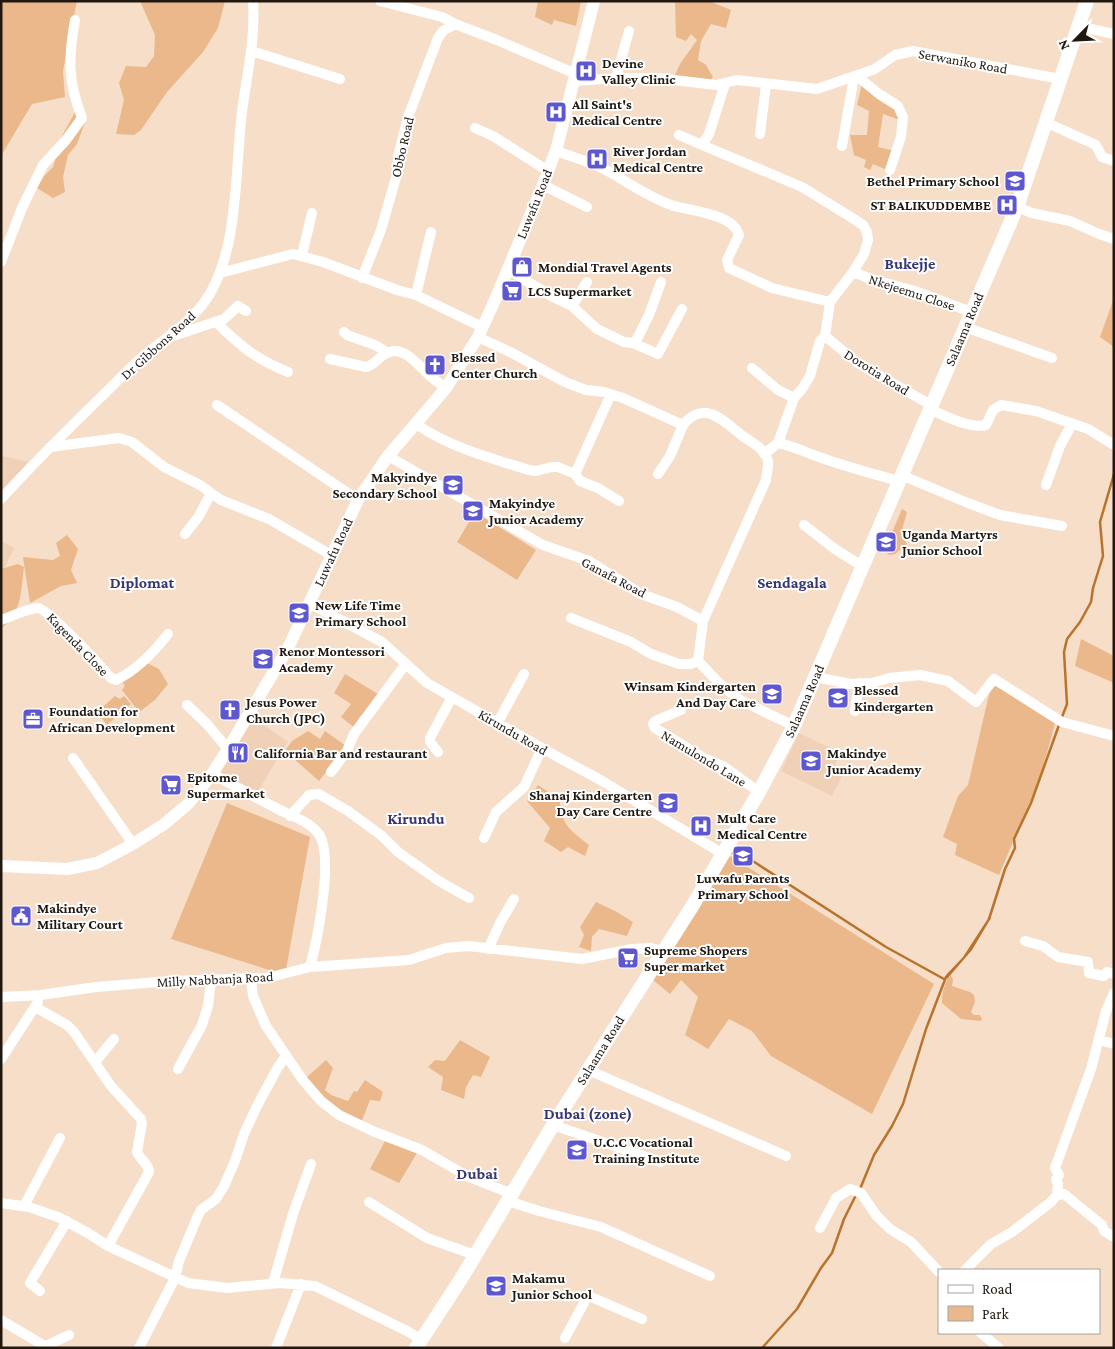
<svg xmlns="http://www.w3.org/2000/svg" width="1115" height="1349" font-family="'Crimson Pro',serif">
<rect width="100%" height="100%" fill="#f7dec8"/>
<path fill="#f0d1b7" d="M1,456L29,462L1,492Z
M1,541L14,548L1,576Z
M254,718L288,742L258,791L218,774Z
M799,733L841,753L833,769L843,774L832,796L781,771Z"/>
<path fill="#eab88b" d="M1,1H77L63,71L65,97L32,104L1,156Z
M140,1H225L218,28L203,52L167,92L141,130L134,135L116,134L124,100L119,83L126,66L146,67L154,56L155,35Z
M538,1H581L576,26L554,20L552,25L535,17Z
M675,1H709L731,10L726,28L711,24L701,41L698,60L706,65L713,77L710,81L674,77L680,64L697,40L691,34L686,41L676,37Z
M862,84L897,107L900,120L883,114L878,147L895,151L887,170L873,164L870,170L864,167L866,160L854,155L850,135H867L869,111L857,105Z
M75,112L85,122L77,144L68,155L63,177L65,192L53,198L37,188L44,176L53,167L62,136Z
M1114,298V347L1100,337Z
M902,509L907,512L901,534L907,544L895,554L889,555L884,551Z
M475,512L536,550L517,580L457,542Z
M67,535L78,549L71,570L77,583L61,586L30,603L23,557L53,560L60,556L56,543Z
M18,564L24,567C21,589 22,615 1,628V569Z
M1081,639L1114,656V683L1075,666Z
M145,662L159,669L168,684L155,700L139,712L122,690L125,686L121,680Z
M345,674L378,694L366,712L359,717L361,721L355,728L341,717L351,704L334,693Z
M996,684L1056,720L1040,778L999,875L955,855L957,844L943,837L958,796L968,785L990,690Z
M115,696L120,699L124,696L131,704L107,725L97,712Z
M308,731L320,739L325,731L346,746L319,781L285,751L292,741Z
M538,785L560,800C560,824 571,831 589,845L585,856L568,847L561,852L544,841L550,828L527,801Z
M227,803L310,837L285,975L171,939Z
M730,856L934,984L872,1114L771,1056L752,1031L729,1019L708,1049L685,1035L698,997L681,980L670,994L653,980Z
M596,902L617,912L633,922L627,936L599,929L592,937L591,951L579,947L584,935L580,927Z
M951,975L953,980L952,986L970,992L974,995L975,1002L971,1012L974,1015H980L982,1019L981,1021L961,1019L942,1003C942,994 944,982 951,975Z
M460,1040L490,1057L481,1077L473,1075L466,1087L464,1099L441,1090L443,1077L428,1067L435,1060L445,1061Z
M326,1060L333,1068L325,1090L331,1095L348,1101L354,1091L357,1092L365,1080L383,1092L380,1101L370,1100L361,1123L339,1113L306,1078Z
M385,1141L417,1153L399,1183L370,1169Z"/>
<path fill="#b8732d" d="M989,917L991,918L972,950L947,979H945L946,975L963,957Z"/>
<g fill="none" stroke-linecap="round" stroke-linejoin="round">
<path stroke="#b8732d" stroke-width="2.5" d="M1062,717L1067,704L1064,652L1067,639L1080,622L1091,602L1093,588L1103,556L1100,522L1114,474
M730,852L742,854L886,947L944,979
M989,919L1005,869L1015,848L1014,839L1031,803L1059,725
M860,1189L874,1155L892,1126L903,1104L926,1029L946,977
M762,1348L797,1309L821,1268L832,1253L844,1219L857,1193"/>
<path stroke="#fff" stroke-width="10" d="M380,1L442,17L455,24L497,40L576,74
M1078,26L1114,34
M252,51L340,79
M857,76L879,94L898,106L903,117L901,137L890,170
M616,78L629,31
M575,81L616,78H657L716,85L737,80L817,89L875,69L895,55L913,51L1060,79
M1045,122L1096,145L1102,157L1114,161
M475,128L493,136L548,171
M760,134L766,85
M679,135L702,145L709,134L725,84
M702,145L802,187L854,219L863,225L867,232L868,240L864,254L853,272L830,302L825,336L820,341L810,376L802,389L794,398L778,443
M842,146L854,77
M556,151C573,157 590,162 606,170C628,182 648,197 671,205C689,211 733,213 739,235L727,260L729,268L772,288L830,302
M543,185L587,207
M1017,207L1032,213L1070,221L1099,234L1114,239
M302,255L312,213
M1,262L22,208L43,165L66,140L82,118C68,82 68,59 75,20
M507,269L553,297L572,306L597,329L624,342L633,343L636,341L649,315L661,282
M853,272L874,280L915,291L971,312
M220,273L293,254L323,262L397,290L416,295L482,327
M362,278L381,230L397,174L398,157L408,117L438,38L443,31L455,24
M416,295L431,232
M572,306L587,282
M216,322C239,345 257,360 288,372
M965,327L1052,358
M344,332L347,335L375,345L388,353
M173,336L224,319L238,306L246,311
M825,336L859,364L931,405
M478,337L510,352L565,382L586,390L604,392L623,398L683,425C705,398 724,422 744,437C753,443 765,449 768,461C769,466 766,475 766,480L703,621
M633,343L658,354L682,309
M330,359L366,367C375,365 380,355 389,352C404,347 415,362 425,371C431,378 439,383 446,388
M752,368L778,390L794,398
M217,405L358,500
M929,409C946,416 968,429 986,425L993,410L1001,405L1036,411L1088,429L1114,445
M416,424C449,447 490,458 529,470L536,471L552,467H558L575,474L580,481L598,488L619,501
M50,447L119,438L132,442L164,467L200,485L221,500L269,519L331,555
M764,454L778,443C794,446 807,453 822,458C847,467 873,474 899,481
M388,456L543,545L589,561L641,594L677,607L703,621L698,661L720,684L740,700L794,726
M575,474L611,394
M658,474L670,456L683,425
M901,475L968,503L1000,515L1062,526
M1046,485L1060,446L1072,424
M1,499C33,464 66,431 99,399C113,386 126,371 140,359C161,341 186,326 203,304C238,258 235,178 241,121C245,80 256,43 253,1
M804,525L835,549L862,566
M185,534L199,516L211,493
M309,603L382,642L427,683L556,756L597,778L723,854
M571,618L631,642L651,654L679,664H690L698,661
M1,620C11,617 28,608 38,608C47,608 103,668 111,678L116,680C137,670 154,652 168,634
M815,677L851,684L872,683L889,678L920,675L948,681L976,702L994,679L1062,722L1114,736
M187,705L206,723L228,749
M681,710L655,721L653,724L655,728L702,757L723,766L759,792
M855,711L859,683
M498,722L524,674
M438,752L430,742V738L452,697
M73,758L133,844
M331,772L347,751L354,734L405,665
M212,774C234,785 254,797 276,808C289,815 309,821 318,833C335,854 317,941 310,967
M290,816L309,795L319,794L348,811L382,836L398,852L439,881L469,898
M484,838L496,812L524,787L542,748
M1025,941L1043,946L1058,957L1088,962L1089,973L1104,976L1107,972L1114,974
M488,949L500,923L514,899
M251,979L253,996L266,1026L302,1079L321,1101L339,1115L375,1132L422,1150L467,1176L512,1194
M1,997L41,995L96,987L170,981L267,978L310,967L409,960L446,948L468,946L582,959L632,949L651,948L663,951
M35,1007L67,1025L74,1032L111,1086L141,1119L142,1123L137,1152C140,1160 148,1162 149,1172L108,1246
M1099,1040L1114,1044
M1,1059L38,1002
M95,1062L114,1039
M178,1069L202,1025L208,1006L211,981
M588,1070L786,1156
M553,1125L661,1162
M1057,1195L1058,1184L1056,1179L1059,1175L1055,1168L1091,1069L1106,1011L1114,993
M508,1201L539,1211L601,1227L710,1276
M369,1202L427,1238L475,1255
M1,1203L29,1207L58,1217L88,1233L108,1246L188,1283L227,1288L280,1283L315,1286L407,1331L422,1340
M24,1206L60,1138
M820,1228L836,1198L850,1189L861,1193L876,1215L890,1229L911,1242L939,1272
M965,1270L991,1244L1012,1232L1051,1202L1057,1195L1064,1194L1102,1225L1104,1231L1114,1237
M273,1283L293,1214L311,1164
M40,1291L30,1283L67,1221
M1,1320L48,1348
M981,1333L999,1348
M565,1338L586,1299L589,1296L642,1319
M46,1346L69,1335
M139,1348L175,1278L179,1261L197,1218L201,1210L216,1199L224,1186L235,1161L244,1134L257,1106L278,1067L286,1056
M276,1348L301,1284"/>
<path stroke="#fff" stroke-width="12" d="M1,866L67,869L97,863L133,844L163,825L188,804L212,774L228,749L288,648L358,500L388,456L446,388L478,337L495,300L543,185L557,147L594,1"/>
<path stroke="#fff" stroke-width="14" d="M416,1348L461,1279L553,1125L693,905L759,792L794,726L1017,207L1087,1"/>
</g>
<defs>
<g id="hospital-square" transform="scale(1.125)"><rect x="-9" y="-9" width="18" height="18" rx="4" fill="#5e57cf" stroke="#fff"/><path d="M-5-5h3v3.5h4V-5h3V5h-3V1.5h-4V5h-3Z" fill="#fff"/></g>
<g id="school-square" transform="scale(1.125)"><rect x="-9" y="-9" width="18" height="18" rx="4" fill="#5e57cf" stroke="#fff"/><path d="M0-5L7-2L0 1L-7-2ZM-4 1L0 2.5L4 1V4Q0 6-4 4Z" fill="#fff"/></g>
<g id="shop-square" transform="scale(1.125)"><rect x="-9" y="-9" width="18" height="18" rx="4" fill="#5e57cf" stroke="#fff"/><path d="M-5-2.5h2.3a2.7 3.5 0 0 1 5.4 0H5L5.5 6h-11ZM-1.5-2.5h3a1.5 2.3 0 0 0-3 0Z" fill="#fff"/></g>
<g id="supermarket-square" transform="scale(1.125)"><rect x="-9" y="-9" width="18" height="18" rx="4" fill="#5e57cf" stroke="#fff"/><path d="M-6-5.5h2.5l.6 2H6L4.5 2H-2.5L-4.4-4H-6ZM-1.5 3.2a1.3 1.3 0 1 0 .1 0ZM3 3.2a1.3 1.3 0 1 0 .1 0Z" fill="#fff"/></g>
<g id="church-square" transform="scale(1.125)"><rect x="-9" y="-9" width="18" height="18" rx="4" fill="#5e57cf" stroke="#fff"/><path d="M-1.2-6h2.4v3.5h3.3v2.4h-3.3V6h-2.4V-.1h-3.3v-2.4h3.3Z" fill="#fff"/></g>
<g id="office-square" transform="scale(1.125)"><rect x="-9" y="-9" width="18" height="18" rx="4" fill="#5e57cf" stroke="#fff"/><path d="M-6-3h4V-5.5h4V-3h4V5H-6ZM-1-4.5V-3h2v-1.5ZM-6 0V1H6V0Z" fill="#fff"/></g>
<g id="restaurant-square" transform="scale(1.125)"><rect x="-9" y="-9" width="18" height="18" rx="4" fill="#5e57cf" stroke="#fff"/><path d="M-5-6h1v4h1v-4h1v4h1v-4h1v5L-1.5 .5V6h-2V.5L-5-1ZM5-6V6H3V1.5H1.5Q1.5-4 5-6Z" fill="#fff"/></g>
<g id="civic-square" transform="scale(1.125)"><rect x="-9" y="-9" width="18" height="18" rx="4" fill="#5e57cf" stroke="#fff"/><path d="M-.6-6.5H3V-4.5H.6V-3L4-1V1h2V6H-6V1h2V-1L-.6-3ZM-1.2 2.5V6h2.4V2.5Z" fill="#fff"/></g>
<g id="university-square" transform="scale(1.125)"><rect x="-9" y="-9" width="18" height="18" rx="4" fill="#5e57cf" stroke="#fff"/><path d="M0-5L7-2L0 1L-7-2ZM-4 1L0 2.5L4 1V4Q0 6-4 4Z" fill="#fff"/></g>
</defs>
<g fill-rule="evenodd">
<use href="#hospital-square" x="586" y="71"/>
<use href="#hospital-square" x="556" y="112"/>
<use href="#hospital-square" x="597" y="159"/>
<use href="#school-square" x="1015" y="181"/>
<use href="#hospital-square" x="1007" y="205"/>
<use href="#shop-square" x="522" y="267"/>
<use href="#supermarket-square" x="512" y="291"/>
<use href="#church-square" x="435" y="365"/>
<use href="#school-square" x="453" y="485"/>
<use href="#school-square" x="473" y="511"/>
<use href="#school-square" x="886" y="542"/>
<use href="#school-square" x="299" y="613"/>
<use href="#school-square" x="263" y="659"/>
<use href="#school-square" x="772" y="694"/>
<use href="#school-square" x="838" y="698"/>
<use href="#church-square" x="230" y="710"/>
<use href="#office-square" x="33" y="719"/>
<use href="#restaurant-square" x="238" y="753"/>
<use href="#school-square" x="811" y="761"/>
<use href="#supermarket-square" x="171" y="785"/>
<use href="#school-square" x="668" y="803"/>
<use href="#hospital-square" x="701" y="826"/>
<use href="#school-square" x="743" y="856"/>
<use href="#civic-square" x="21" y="916"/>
<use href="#supermarket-square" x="628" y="958"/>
<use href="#university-square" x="577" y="1150"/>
<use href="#school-square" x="496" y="1286"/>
</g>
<g text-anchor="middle" stroke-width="4" stroke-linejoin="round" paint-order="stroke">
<g font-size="14" fill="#201810" stroke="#fff">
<text transform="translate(963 61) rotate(10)" y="5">Serwaniko Road</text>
<text transform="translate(402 147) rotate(-77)" y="5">Obbo Road</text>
<text transform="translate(534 204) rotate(-68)" y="5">Luwafu Road</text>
<text transform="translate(912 292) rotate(18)" y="5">Nkejeemu Close</text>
<text transform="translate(964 329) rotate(-67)" y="5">Salaama Road</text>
<text transform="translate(158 345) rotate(-42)" y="5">Dr Gibbons Road</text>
<text transform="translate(877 372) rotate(32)" y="5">Dorotia Road</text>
<text transform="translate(333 552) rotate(-65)" y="5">Luwafu Road</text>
<text transform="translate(614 577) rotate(28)" y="5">Ganafa Road</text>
<text transform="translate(78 644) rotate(46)" y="5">Kagenda Close</text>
<text transform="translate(804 701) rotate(-66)" y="5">Salaama Road</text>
<text transform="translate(513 732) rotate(30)" y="5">Kirundu Road</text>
<text transform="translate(704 758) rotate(31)" y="5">Namulondo Lane</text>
<text transform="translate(215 979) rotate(-3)" y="5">Milly Nabbanja Road</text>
<text transform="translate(600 1050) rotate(-58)" y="5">Salaama Road</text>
</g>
<g font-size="14" font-weight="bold" fill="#201810" stroke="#fff" text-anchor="start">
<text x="602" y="68">Devine<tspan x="602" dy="16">Valley Clinic</tspan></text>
<text x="572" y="109">All Saint's<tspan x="572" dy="16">Medical Centre</tspan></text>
<text x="613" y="156">River Jordan<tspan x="613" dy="16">Medical Centre</tspan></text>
<text x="999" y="186" text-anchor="end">Bethel Primary School</text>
<text x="991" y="210" text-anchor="end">ST BALIKUDDEMBE</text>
<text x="538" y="272">Mondial Travel Agents</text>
<text x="528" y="296">LCS Supermarket</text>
<text x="451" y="362">Blessed<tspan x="451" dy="16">Center Church</tspan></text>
<text x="437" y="482" text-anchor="end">Makyindye<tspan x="437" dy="16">Secondary School</tspan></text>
<text x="489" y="508">Makyindye<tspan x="489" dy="16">Junior Academy</tspan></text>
<text x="902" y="539">Uganda Martyrs<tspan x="902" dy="16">Junior School</tspan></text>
<text x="315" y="610">New Life Time<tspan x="315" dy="16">Primary School</tspan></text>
<text x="279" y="656">Renor Montessori<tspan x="279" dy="16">Academy</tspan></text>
<text x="756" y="691" text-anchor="end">Winsam Kindergarten<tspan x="756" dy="16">And Day Care</tspan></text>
<text x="854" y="695">Blessed<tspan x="854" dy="16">Kindergarten</tspan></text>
<text x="246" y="707">Jesus Power<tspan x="246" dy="16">Church (JPC)</tspan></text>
<text x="49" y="716">Foundation for<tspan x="49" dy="16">African Development</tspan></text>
<text x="254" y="758">California Bar and restaurant</text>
<text x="827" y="758">Makindye<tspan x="827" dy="16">Junior Academy</tspan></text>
<text x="187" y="782">Epitome<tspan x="187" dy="16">Supermarket</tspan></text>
<text x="652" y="800" text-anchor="end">Shanaj Kindergarten<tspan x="652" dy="16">Day Care Centre</tspan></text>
<text x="717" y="823">Mult Care<tspan x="717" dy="16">Medical Centre</tspan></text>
<text x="743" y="883" text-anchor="middle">Luwafu Parents<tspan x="743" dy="16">Primary School</tspan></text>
<text x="37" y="913">Makindye<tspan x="37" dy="16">Military Court</tspan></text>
<text x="644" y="955">Supreme Shopers<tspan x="644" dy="16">Super market</tspan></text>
<text x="593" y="1147">U.C.C Vocational<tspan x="593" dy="16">Training Institute</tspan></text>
<text x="512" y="1283">Makamu<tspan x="512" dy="16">Junior School</tspan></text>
</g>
<g font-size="16" font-weight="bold" fill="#373672" stroke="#fff">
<text x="910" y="269">Bukejje</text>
<text x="142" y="588">Diplomat</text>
<text x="792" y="588">Sendagala</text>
<text x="416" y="824">Kirundu</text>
<text x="588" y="1119">Dubai (zone)</text>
<text x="477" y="1179">Dubai</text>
</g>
</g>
<rect width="1115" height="1349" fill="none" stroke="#201810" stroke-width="5"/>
<rect x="938" y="1269" width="162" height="65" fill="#ffffff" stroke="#a6a39f"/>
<rect x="948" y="1285" width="25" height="8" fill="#ffffff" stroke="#a6a39f"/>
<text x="982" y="1294" font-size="15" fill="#201810">Road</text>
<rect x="948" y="1306" width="25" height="15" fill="#eab88b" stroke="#a6a39f"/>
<text x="982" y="1319" font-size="15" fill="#201810">Park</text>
<g transform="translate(1075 40) rotate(246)" stroke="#ffffff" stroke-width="4" paint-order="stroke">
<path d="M0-4L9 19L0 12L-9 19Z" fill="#201810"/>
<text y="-8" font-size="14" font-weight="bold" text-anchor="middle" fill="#201810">N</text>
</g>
</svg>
